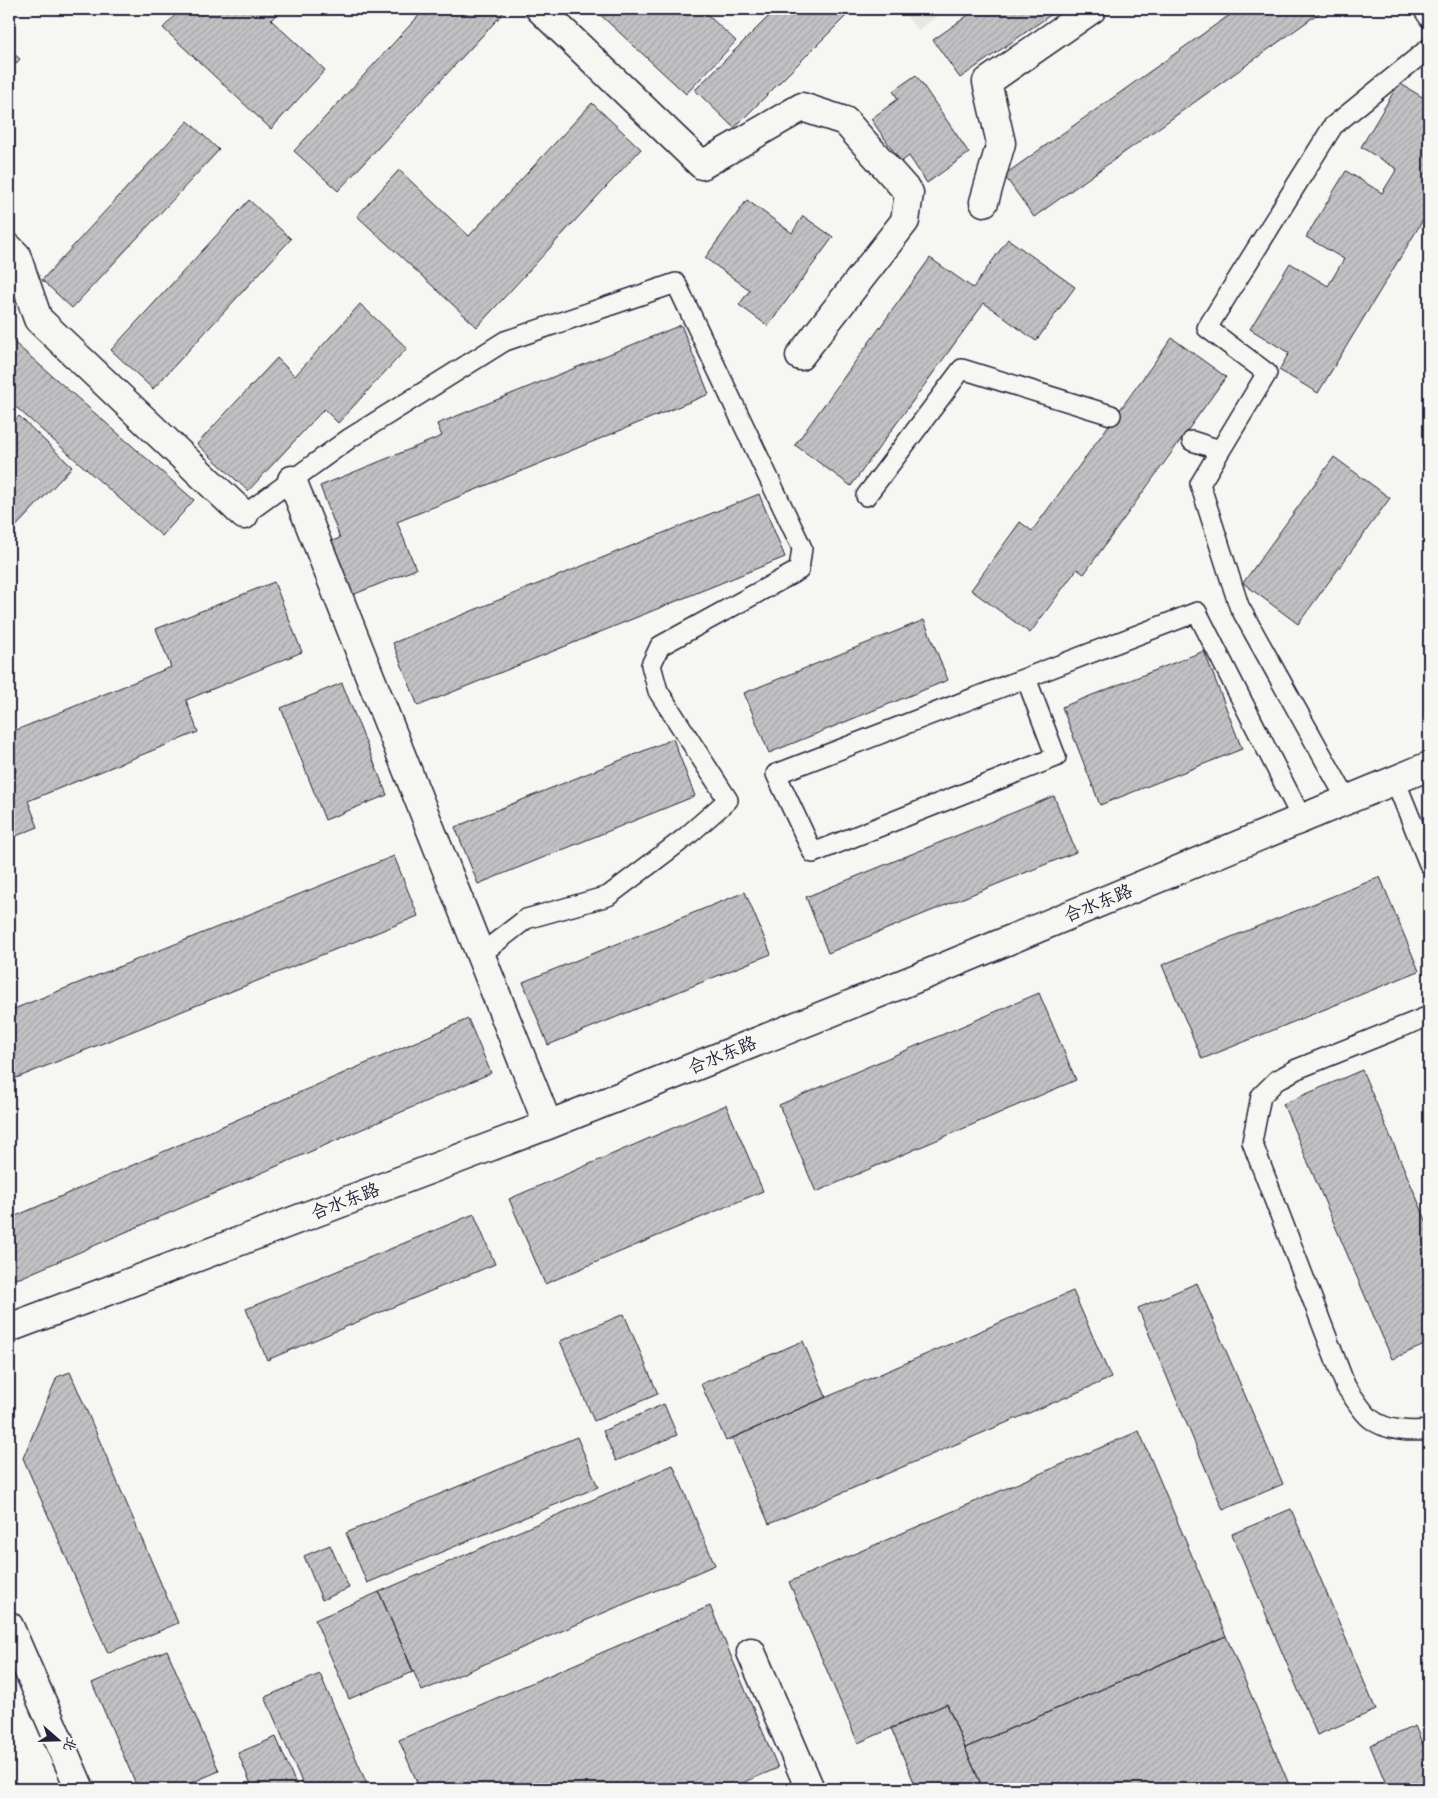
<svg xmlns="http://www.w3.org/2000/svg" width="1438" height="1798" font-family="'Balsamiq Sans','LXGW WenKai TC',sans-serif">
<defs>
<pattern id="building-hatch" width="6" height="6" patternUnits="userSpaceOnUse" patternTransform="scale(1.25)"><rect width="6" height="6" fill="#c2c2c4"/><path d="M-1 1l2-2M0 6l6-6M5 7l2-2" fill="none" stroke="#a6a6a9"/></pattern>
</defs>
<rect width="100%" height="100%" fill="#f6f6f2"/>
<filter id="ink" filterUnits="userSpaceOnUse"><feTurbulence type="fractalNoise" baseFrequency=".02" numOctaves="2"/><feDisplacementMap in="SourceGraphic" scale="10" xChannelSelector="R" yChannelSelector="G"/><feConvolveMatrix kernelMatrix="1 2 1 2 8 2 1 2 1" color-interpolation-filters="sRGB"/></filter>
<g filter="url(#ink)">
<path fill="#e6e6e4" d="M900,9H948L918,30Z"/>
<path fill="url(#building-hatch)" stroke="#22223b" d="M181,9H281L271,20L325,70L271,129L163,28Z
M425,9H507L338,191L294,151Z
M594,9H701L736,41L686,94Z
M776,9H845L849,13L734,128L695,90Z
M977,9H1059L960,78L933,40Z
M1238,9H1321L1322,11L1034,217L1004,175Z
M9,49L20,59L9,72Z
M916,75L969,153L927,183L909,156L901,162L871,119L898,99L893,91Z
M1399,83L1429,101V210L1318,393L1279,370L1289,353L1250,329L1290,263L1328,286L1344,259L1306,237L1346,171L1382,193L1397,169L1361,147Z
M592,103L641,149L477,327L357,216L399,170L469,236Z
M188,121L219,150L72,308L42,280Z
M249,200L291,239L153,389L111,350Z
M747,200L792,233L803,216L833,237L768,326L739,305L750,290L705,258Z
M1008,239L1075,287L1036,341L984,303L851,486L795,445L930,258L973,288Z
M360,304L407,348L338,423L324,409L248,491L197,444L277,358L295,376Z
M681,325L709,394L397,522L416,569L345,598L324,544L340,538L320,486L442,436L437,424Z
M9,338L194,500L162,536L9,401Z
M1172,338L1226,377L1084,574L1077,569L1030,633L971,590L1020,522L1032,531Z
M19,416L72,467L9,534V426Z
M1334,457L1390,498L1298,624L1243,583Z
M759,494L785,557L418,706L393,643Z
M274,582L302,652L186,700L198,732L28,801L38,827L9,839V774L16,771L9,754V733L171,667L156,629Z
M924,620L948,680L769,753L744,693Z
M1204,651L1242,749L1100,805L1062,707Z
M342,683L387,795L325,820L281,708Z
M673,739L695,796L478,884L455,827Z
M1054,796L1076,852L828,953L806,897Z
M394,856L418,916L9,1081V1011Z
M1380,877L1419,971L1202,1059L1162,965Z
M745,892L771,954L548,1045L523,982Z
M1039,993L1076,1080L816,1192L779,1105Z
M468,1019L491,1073L20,1278L9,1279V1219Z
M1362,1070L1429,1227V1343L1392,1359L1283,1104Z
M726,1105L763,1191L545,1284L509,1199Z
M474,1214L495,1264L267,1360L246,1309Z
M1197,1283L1283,1484L1223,1510L1138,1308Z
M1073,1291L1111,1378L769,1524L732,1438Z
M624,1314L658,1394L594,1421L560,1341Z
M803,1341L826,1397L726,1441L701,1384Z
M70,1372L178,1623L108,1653L23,1458L57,1377Z
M664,1404L677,1435L616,1461L603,1431Z
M1139,1431L1226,1636L965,1748L947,1704L858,1743L789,1582Z
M577,1437L598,1487L367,1583L346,1533Z
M673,1465L715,1565L422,1691L379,1592Z
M1291,1509L1376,1710L1317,1735L1232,1534Z
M330,1545L349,1588L322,1600L304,1556Z
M379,1592L413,1672L349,1699L315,1620Z
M710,1606L778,1768L728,1789H420L399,1740Z
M1226,1636L1291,1789H983L965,1748Z
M167,1650L219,1771L177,1789H138L92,1683Z
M320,1674L369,1789H305L265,1697Z
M947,1704L965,1748L983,1789H917L891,1728Z
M1415,1726L1429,1759V1789H1388L1370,1745Z
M276,1737L298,1789H253L238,1753Z"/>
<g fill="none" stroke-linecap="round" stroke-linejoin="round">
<g stroke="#22223b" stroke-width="22">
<path id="lane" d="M1423,9L1429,18
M1192,441L1220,450
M866,496L962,369L1111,415
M244,515L350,438L505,341L676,283L802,548L799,570L660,646L651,665L658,691L728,800L686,837L608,896L526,919L481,954
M1026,678L1056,757L813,853L776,774L1197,612L1302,819
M1395,780L1429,864
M1347,800L1239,606L1200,484L1267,373L1207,328L1333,126L1429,48
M1429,1016L1297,1069L1277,1080L1261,1096L1252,1142L1346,1387C1354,1397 1361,1411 1371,1419C1386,1431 1411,1432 1429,1430"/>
</g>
<g stroke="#22223b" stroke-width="31">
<path id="street" d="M540,9L702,165L802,107L845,121L909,193L905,221L800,356
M984,202L1001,143L987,82L1092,9
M9,248L16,255L38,319L244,515
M292,480L548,1125
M9,1328L548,1125L932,972L1429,766
M751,1652L810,1789"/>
</g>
<g stroke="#22223b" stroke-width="31">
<path id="secondary" d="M9,1626L80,1789"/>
</g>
<use href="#lane" stroke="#f6f6f2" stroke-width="19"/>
<use href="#street" stroke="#f6f6f2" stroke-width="28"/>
<use href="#secondary" stroke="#f6f6f2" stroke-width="28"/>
</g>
</g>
<g text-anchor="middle" stroke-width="4" stroke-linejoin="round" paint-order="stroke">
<g font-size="18" fill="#22223b" stroke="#f6f6f2">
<text transform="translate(1098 903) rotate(-22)" y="6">合水东路</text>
<text transform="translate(722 1055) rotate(-22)" y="6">合水东路</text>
<text transform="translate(345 1201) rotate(-21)" y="6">合水东路</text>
</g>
</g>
<rect width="1438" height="1798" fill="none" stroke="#f6f6f2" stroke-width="30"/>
<rect x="15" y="15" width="1408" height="1768" fill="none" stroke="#22223b" stroke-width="2" filter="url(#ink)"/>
<g transform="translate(58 1740) rotate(110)" stroke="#f6f6f2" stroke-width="4" paint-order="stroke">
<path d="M0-4L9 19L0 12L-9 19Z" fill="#22223b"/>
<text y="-8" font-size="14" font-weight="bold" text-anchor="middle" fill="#22223b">北</text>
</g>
</svg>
